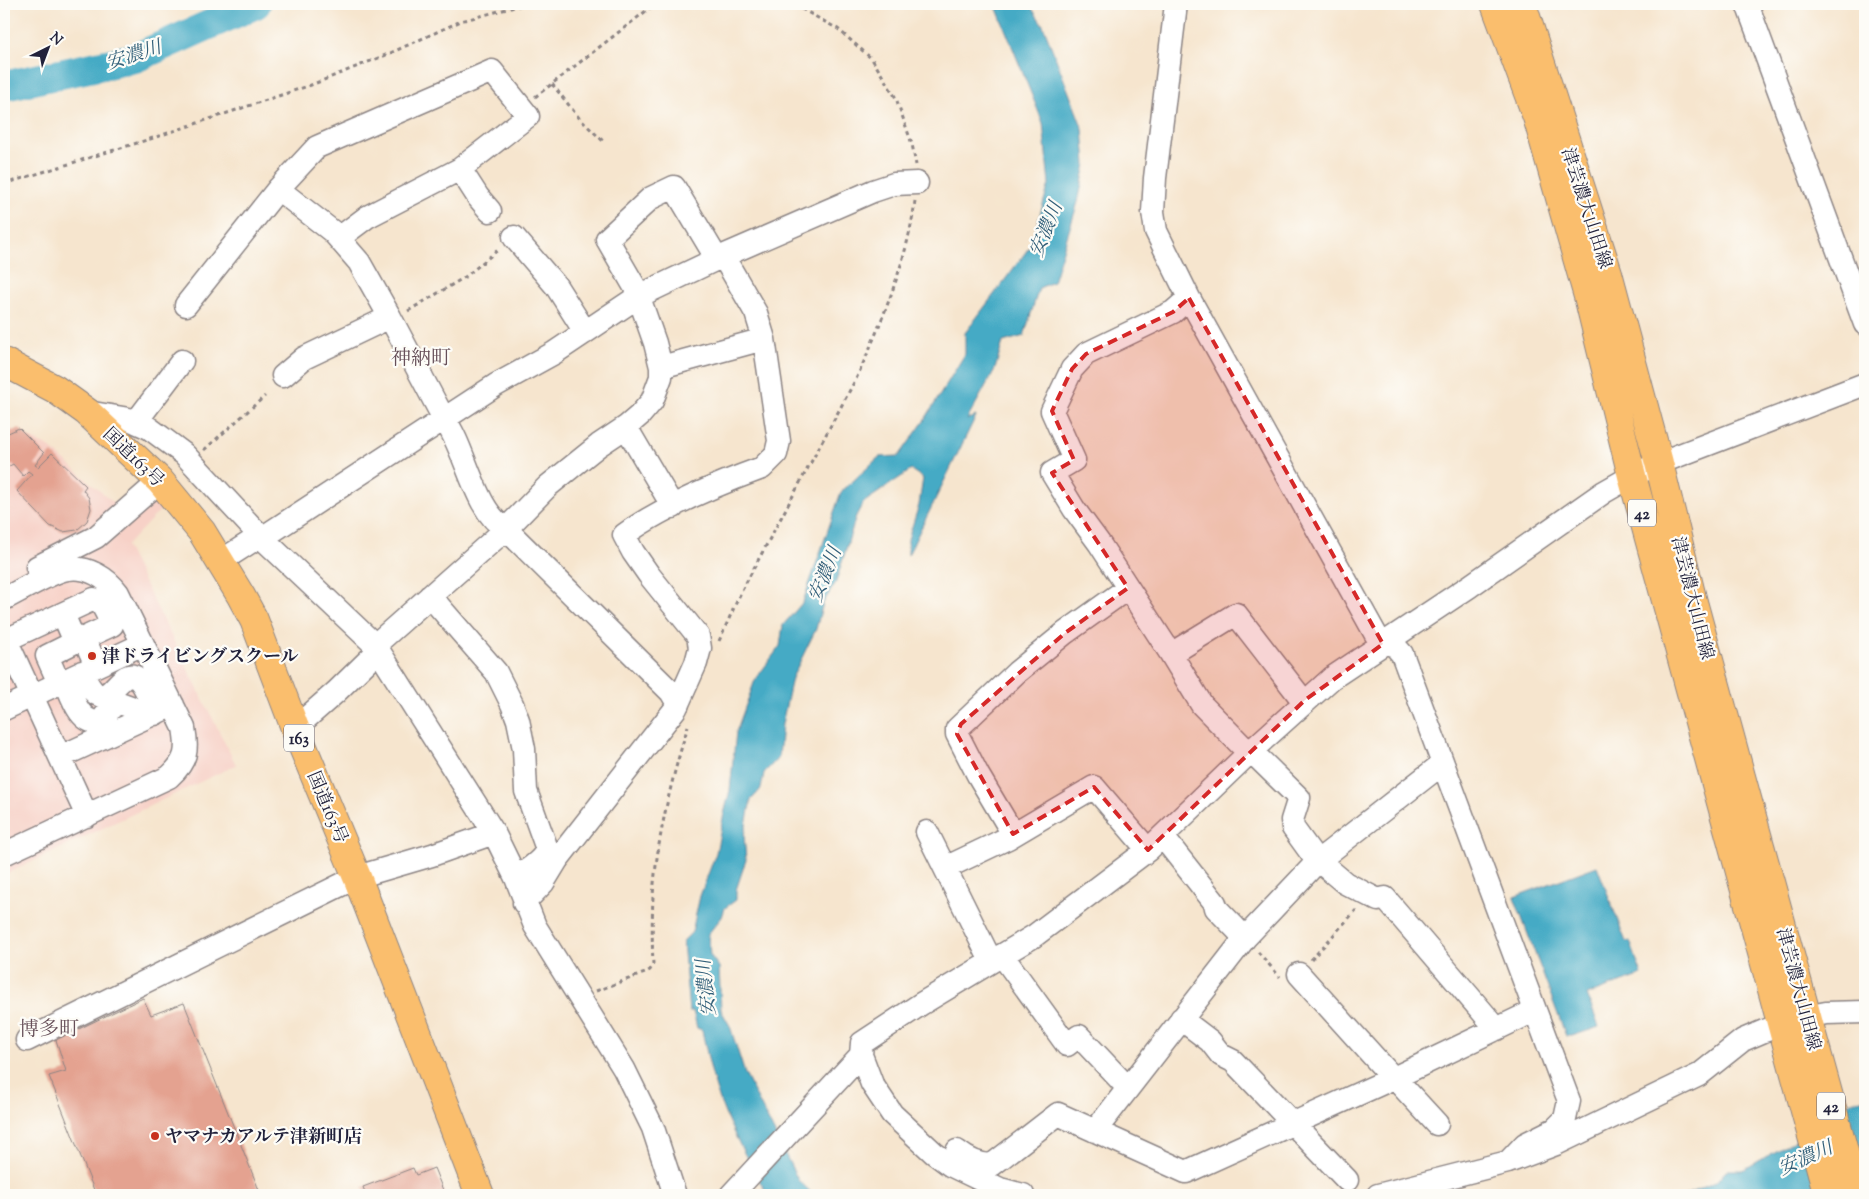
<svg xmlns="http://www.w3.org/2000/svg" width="1869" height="1199" font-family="'Sorts Mill Goudy','Noto Serif JP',serif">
<rect width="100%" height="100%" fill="#fdfcf7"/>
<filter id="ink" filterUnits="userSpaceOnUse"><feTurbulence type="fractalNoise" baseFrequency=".02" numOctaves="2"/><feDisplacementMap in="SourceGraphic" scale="10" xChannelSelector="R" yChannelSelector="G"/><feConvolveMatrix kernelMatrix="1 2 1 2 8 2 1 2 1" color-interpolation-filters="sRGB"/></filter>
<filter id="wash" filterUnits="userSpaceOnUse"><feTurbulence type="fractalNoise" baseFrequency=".0096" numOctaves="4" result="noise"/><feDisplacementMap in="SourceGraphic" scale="20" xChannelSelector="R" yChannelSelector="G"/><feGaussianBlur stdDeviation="1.12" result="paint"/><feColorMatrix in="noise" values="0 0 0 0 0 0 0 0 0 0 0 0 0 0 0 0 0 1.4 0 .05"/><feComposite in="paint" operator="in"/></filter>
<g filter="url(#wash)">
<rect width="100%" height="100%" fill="#f6e5ce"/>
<path fill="#f7d1c7" d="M4,426L49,447L116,505L144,480L168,502L126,546L236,765L4,875Z"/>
<path fill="#45aac5" stroke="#346680" d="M995,4H1029L1043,25L1083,129L1086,164L1078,202L1053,282L1039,288L1024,336L1003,342L995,369L967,420L976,416L908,555V539L919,505L923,478L911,470L863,503L856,516L836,582L823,603L816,629L792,678L782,724L779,757L764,773L761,789L751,800L744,835L746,860L736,890V900L725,908L722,917L708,934L710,955L719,967L721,1010L730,1026L745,1074L798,1180L814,1195L845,1189L858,1195H768C753,1170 738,1143 726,1116C714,1088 708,1059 702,1030L697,1028L693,1011L689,1012L683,941L692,932L700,896L716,853L723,818L730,790L736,732L755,680L780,646L783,625L803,602L841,492L879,457L899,456L924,421L965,354V333L1031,245L1049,184L1043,123Z
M1597,866L1626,942L1630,941L1642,975L1587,995L1599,1027L1572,1036H1566L1514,897Z
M1865,1098V1173L1815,1195H1685L1716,1182L1726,1170H1743L1803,1136L1847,1103Z"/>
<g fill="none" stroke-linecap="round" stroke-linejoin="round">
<path stroke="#45aac5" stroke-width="30" d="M4,86L135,58L256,4"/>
</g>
<g id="blocks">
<path fill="#e4a290" d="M19,428L44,453L35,465L38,467L52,453L86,486L83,490L89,498L91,509L87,521L77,530L63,532L50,526L17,491L32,474L28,471L23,476L13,464L4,469V435Z
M143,998L151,1015L184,1003L261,1195H96L49,1076L66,1071L56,1040Z
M413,1168L416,1175L434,1168L445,1195H366L363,1187Z"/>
</g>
</g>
<g filter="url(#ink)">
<use href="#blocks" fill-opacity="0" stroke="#8c8484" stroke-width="1"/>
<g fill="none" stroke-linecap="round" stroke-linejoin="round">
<g stroke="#8c8484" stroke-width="25">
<path id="minor" d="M1176,4L1155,178L1153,212L1156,231L1189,298L1376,635L1383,644
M1747,4L1865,324
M278,189L317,147L492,71L528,116L460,169
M514,237L556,286L582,327L584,333
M339,238L367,217L460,169L478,197L490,211
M1189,298L1173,312L1086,354L1072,369L1052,411L1074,460L1052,473L1074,509L1099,543L1171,654L1202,705L1249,753
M186,305L278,189L333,232L359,262L390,317L444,419C466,448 474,511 506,529L671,692L678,704
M661,367L764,339
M283,376L304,358L390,317
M87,412L129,419L149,428L184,454L262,538L375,645L494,833L516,878L535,926L624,1069L653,1128L675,1195
M136,422L182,361
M626,427L673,507
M262,538L496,385L554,353L639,296L723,256L873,191L894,184L917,183
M221,561L260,536
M37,567L96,537L160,481
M430,596L496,672L512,704L518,720L524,749L526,791L547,849C543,862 526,870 516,878
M4,599C18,592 55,570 68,569C88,566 107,578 118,593L184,728C188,750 187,761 169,777L4,854
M4,635L87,816
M6,640L94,599C104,602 107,616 112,625L84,638L96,665
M1385,642L1395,646L1402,654L1569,1101L1565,1119L1555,1129L1525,1144L1508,1162
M375,645L506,529L548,486L599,445L626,427L640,415L652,401L661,377V367L655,343L636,289L607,239L651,198L674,187L717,259
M1171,654L1236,614L1298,694L1305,700
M82,672C106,729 117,663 137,678C146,685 151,703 155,714
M65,680C71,694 80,727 101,721L112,707L120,703L131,707L138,721
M59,683L47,656L75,642L63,614
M4,709L143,644
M295,728L336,692L378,651
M1251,751L1299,798L1292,820L1293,828L1314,857L1345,883L1378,900L1385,898L1497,1029
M60,757L173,705
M927,832L991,961
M1013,834L978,775L957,734V729L1017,672L1065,633L1128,588
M1163,837L1215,903L1216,908L1245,938
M945,868L1008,838L1094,787L1148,850
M524,903L543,883L557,860L676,708L696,663L700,648L698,636L649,575L633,552L624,535C662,507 718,484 762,468L776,454L779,441L764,339L756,313L723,256
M1002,955L1067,1045L1079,1036L1128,1088
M1299,974L1393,1078
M1181,1019L1210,1041L1221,1055L1233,1061L1347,1180
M27,1040L357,877L432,855L494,833
M1398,1076L1402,1086L1437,1124
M1095,1131L1245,938L1318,861L1442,764
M957,1151C967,1159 978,1165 992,1165L1058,1114L1186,1172L1398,1076L1534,1011
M731,1195L861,1055
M1023,1195L1000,1189L950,1165L934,1153L892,1114L872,1084L861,1055L862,1043L921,1004L1034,936L1148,850L1251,751L1332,678L1470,586L1604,492L1632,476L1659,463L1865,384
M1378,1195L1508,1162L1556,1144L1699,1075L1743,1040L1764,1031L1806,1017L1826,1013L1865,1012"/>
</g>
<g stroke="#8c8484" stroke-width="30">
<path id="major" d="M1495,4L1537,117L1589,300L1632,476L1828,1195
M1522,4L1608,273L1659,463L1693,602L1856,1195"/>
</g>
<g stroke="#8c8484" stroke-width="30">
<path id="highway" d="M4,362L55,389L87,412L160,481L202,532L241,596L254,620L295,728L357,877L480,1195"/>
</g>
<path stroke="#8c8484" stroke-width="3" stroke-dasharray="4 4" stroke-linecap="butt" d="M778,4L800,8L838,29L872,59L896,98L912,144L916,165
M552,84L580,119L603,141
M535,97L655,4
M4,184L150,139L311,85L386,55L461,21L526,4
M408,311L465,277L499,249
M204,450L265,396
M719,641L741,592L857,377C881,324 908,259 915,201
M1258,952L1280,977
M1311,960L1357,909
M596,991L645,973L650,970L653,965C652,942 652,919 653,896C657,838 671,781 688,726"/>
<use href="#minor" stroke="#fff" stroke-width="22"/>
<use href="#major" stroke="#fabe6d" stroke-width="28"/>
<use href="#highway" stroke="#fabe6d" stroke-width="28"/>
</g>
</g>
<path fill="#d62828" fill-opacity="0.2" stroke="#d62828" stroke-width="4" stroke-dasharray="10 6" stroke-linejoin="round" d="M1189,298L1383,644L1305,700L1148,850L1094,787L1013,834L957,734L961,724L1065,633L1128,588L1052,473L1074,460L1052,411L1072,369L1086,354L1173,312Z"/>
<g fill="#c8321e" stroke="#fdfcf7" stroke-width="2">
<circle cx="92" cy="656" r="5"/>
<circle cx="155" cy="1136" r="5"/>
</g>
<g text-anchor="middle" stroke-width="4.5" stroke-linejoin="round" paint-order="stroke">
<g fill="#fdfcf7" stroke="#646373" stroke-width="1">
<rect x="1628" y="499.5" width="28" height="27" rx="4"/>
<rect x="284" y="724.5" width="30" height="27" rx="4"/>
<rect x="1817" y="1092.5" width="28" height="27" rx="4"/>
</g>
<g font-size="16" font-weight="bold" fill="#22223b">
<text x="1642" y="519">42</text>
<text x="299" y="744">163</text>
<text x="1831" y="1112">42</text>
</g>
<g font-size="18" fill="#22223b" stroke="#fdfcf7">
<text transform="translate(1587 208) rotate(72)" y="6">津芸濃大山田線</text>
<text transform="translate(134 457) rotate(44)" y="6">国道163号</text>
<text transform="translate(1693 598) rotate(76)" y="6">津芸濃大山田線</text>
<text transform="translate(328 807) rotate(67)" y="6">国道163号</text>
<text transform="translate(1799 989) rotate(75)" y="6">津芸濃大山田線</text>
</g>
<g font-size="18" font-weight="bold" fill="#22223b" stroke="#fdfcf7" text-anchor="start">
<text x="102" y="662">津ドライビングスクール</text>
<text x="165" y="1142">ヤマナカアルテ津新町店</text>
</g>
<g font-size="19" font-style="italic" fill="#325f79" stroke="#fdfcf7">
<text transform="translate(133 54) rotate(-18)" y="7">安濃川</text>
<text transform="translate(1045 229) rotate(-68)" y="7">安濃川</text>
<text transform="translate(824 574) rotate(-68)" y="7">安濃川</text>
<text transform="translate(705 988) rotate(-96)" y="7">安濃川</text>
<text transform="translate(1805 1157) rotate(-24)" y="7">安濃川</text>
</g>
<g font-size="20" fill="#664f59" stroke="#fdfcf7">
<text x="421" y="364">神納町</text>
<text x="49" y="1035">博多町</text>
</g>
</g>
<rect width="1869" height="1199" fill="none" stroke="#fdfcf7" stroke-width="20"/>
<g transform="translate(48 48) rotate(42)" stroke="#fdfcf7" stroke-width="4" paint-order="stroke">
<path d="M0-4L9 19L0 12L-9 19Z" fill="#22223b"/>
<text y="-8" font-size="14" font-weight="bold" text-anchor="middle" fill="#22223b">N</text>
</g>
</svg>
